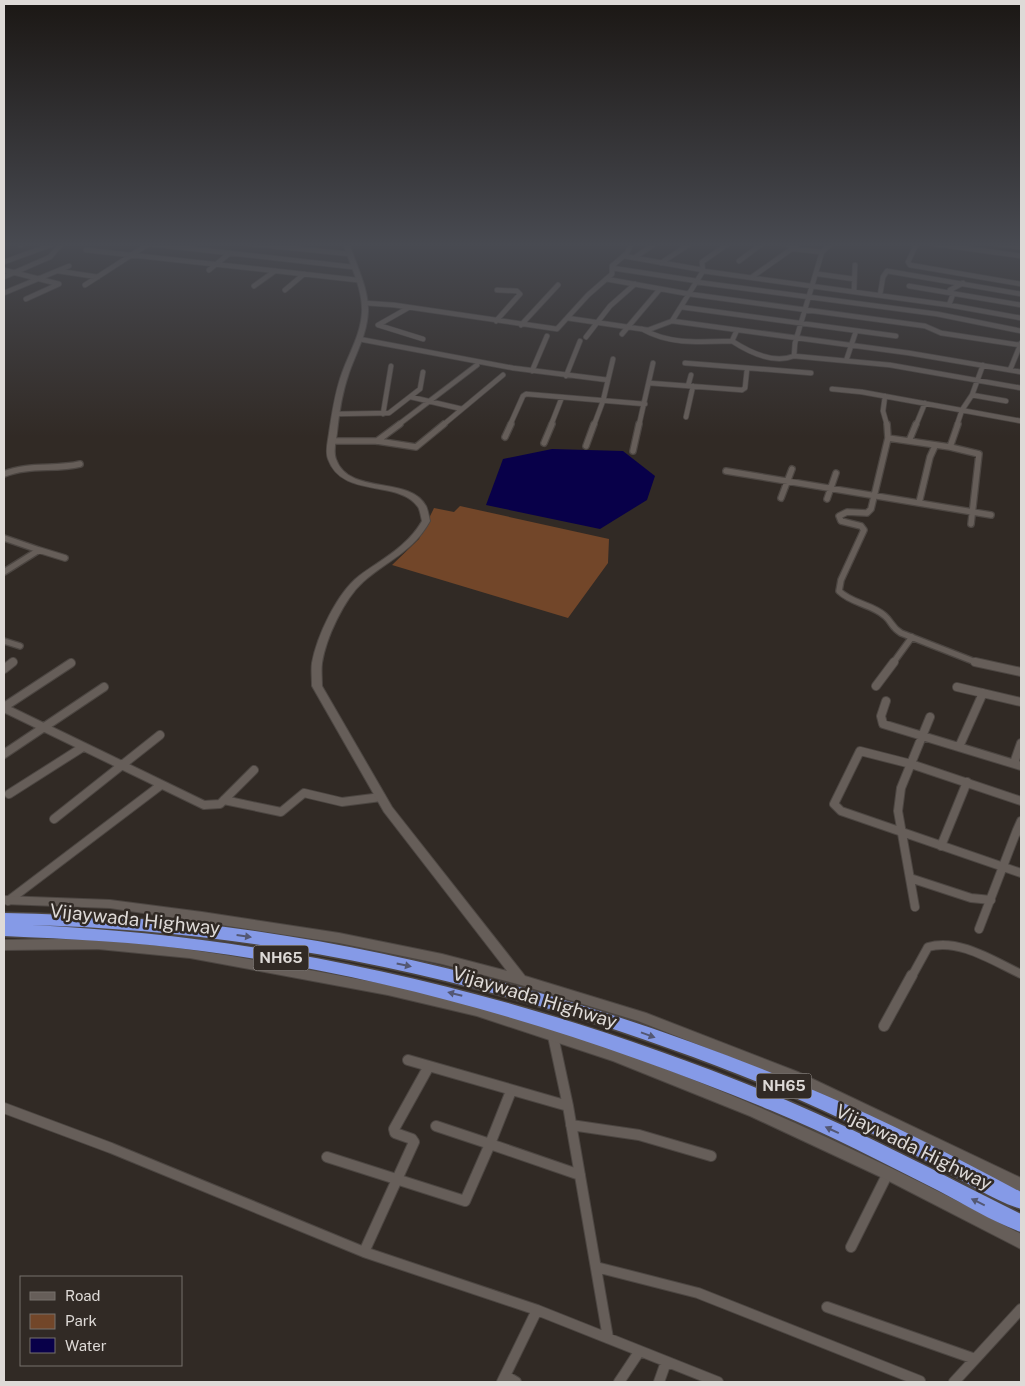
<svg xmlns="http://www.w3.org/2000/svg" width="1025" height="1386" font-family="'Public Sans',sans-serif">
<rect width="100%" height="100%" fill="#312a25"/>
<path fill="#724629" d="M460,506L609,539L608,563L568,618L392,565L419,539L434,508L454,512Z"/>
<path fill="#080049" d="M552,449L623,451L655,476L647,500L600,529L486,505L503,459Z"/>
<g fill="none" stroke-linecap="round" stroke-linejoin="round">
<g stroke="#4c4642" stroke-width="6">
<path id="street-far3" d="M141,243L353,267
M241,243L350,254
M780,243L796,246
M832,243L822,252L795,343L794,356L890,365L1021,388
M917,243L908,262L910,265L1021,284
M928,243L1021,256
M990,243L1021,247
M20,245L25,243
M793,249L822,252
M86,250L357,280
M624,256L703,270
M634,258L656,243
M739,261L763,243
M4,262L56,243
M661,263L691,243
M612,268L697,281
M4,270L59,284L26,299
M209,270L230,253
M58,271L98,277
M703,271L949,305L1021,318
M818,274L854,279
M4,277L50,257L62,243
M752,277L800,243
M606,279L689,294L925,326L941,333L1020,345
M696,282L937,314L1021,331
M85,285L150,243
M254,286L275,271
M909,286L1021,305
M285,290L304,274
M854,291L855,265
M4,293L69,266
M880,295L883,277L887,271L1021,294
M365,303L394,305L557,329L588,295L612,274V266L627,253L632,243
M949,305L953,294L950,290L963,283
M681,307L896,336
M408,308L378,325L423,339
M567,318L648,330L672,321L703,271L702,262L729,243
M496,321L520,294L517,291L497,290
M672,321L909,353L1021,372
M521,325L558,285
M642,329C670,345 701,342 732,341
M737,330L732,341C749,352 774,364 794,356
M622,334L660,289
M586,337L610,306L635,284
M359,339L513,368L608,380
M846,361L856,331
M685,363L811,373
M1010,370L1021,343
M532,371L547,336
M566,376L580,341
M649,383L742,390L745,388L747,369
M688,386L691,375
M832,389L862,392L1021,421
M972,395L1006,401
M885,396L883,411L887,425
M411,397L462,409
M335,414L389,413L420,389L423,372
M383,414L391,366
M686,417L693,386
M398,425L477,365
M443,425L503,375
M510,425L523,396L526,394L645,404
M551,425L562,397
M594,425L603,401L613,359
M639,425L653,363
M916,425L925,403
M957,425L962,410L972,395L983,365"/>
</g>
<g stroke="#4c4642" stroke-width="8">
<path id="street-far2" d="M887,424L888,438L871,509L867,513L847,512L839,516L841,521L861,526L864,530L841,580L839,591C852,604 872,604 885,616C892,622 891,627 901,633L978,663
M505,437L511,424
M888,438L950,447L979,454L971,524
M332,441H377L416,447L444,424
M377,441L400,424
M909,441L916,424
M544,443L552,424
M586,446L594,424
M950,447L958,424
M633,451L639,424
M726,471L991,515
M4,474C28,464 55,470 80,464
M781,498L792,469
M827,499L836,473
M919,503L930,457L935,446
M4,538L39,550
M4,572L39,550L65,558
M4,641L20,646
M11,663L13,662
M893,663L912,637"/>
</g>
<g stroke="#4c4642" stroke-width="10">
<path id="street-far1" d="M975,662L1021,672
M4,669L13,662
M876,686L894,662
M957,687L1021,702
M886,701L881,716L883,724L1021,766
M4,707L71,663
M4,708L204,805L220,804L254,770
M959,747L983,693
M4,754L104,687
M1014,763L1021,743
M9,794L83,747
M224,800L281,812L304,793L342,802L381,797
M1021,801L911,764L860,751L834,804L841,811L1021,873
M54,819L160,735
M1021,821L1017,830L1021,832
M941,846L967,782
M910,878L971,898L991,900
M8,901L161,785
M915,907L898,811L901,788L930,717
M979,929L1017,830
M912,976L928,947C959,938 993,961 1021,974"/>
</g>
<g stroke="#4c4642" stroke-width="12">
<path id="street" d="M884,1026L912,975
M553,1036L568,1106L608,1338
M408,1060L568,1106
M4,1108L111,1148L364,1252L537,1310L718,1382
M571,1125L639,1135L711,1156
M436,1126L490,1144L511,1091
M327,1157L465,1201L490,1144L580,1175
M851,1247L888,1173
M364,1252L414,1142L412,1139L395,1133L394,1129L429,1066
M596,1267L698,1293L920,1381
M827,1307L975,1359
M506,1376L516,1382
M502,1382L537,1310
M619,1382L639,1352
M659,1382L666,1362
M954,1382L1021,1309"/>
</g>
<g stroke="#4c4642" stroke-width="2">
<path id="secondary" d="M343,243H349C356,265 369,289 368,312C367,334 356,353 349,373C342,393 339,413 337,433C336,441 333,451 336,459C349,496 409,475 426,506C428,510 429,517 430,521C413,552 388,560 363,582C344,599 326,638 322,663C321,671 322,678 322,686L392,807L525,976L646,1013L798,1072L1021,1178V1192L788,1080L638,1021L521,985L442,964L339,943L110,908L4,904V896L110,900L202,912L339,933L442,954L507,971L384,812L312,686C312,678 311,670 312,663C317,636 337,593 359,576C382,559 407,547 422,521C421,517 420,510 418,507C399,479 342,499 328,459C325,451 328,441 329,433C332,413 335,392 342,373C349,353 361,334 362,312C363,289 350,265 343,243Z
M60,939C141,940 219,953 298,968C358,979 418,989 477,1006C667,1059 847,1142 1021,1234V1249L885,1179L750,1116L613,1061L477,1016L388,995L190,958L98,949L4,950V940Z"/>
</g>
<g stroke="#4c4642" stroke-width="3">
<path id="highway" d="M4,913C88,915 172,919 255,931C448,959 640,1016 820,1093C889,1122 955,1157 1021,1192V1209C992,1200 965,1181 938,1167C887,1140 835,1115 782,1092C541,992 293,932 31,925C294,937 543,999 786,1100C866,1134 943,1175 1021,1214V1232C993,1222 966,1205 939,1191C884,1163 828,1134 770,1110C587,1035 399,977 202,951C136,942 70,939 4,936Z"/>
</g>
<use href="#street-far3" stroke="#665e59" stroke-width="4.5"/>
<use href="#street-far2" stroke="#665e59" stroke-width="5.5"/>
<use href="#street-far1" stroke="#665e59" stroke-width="8"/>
<use href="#street" stroke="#665e59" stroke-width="10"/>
<use href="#secondary" fill="#665e59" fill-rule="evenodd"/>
<use href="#highway" fill="#859ae7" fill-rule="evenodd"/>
</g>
<defs><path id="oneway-solid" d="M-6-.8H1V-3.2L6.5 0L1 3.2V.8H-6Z" transform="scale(1.25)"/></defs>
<g fill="#535773">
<use href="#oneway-solid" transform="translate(244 936) rotate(8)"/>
<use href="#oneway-solid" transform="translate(404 965) rotate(12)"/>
<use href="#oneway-solid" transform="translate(455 994) rotate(-166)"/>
<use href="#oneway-solid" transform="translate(648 1035) rotate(20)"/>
<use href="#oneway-solid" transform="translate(832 1130) rotate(-155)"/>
<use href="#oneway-solid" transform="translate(978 1202) rotate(-154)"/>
</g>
<linearGradient id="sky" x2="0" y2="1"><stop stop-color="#1b1714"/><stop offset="0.56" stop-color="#484a51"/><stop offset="1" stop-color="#484a51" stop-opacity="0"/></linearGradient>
<rect width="1025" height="437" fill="url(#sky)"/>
<g text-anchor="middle" stroke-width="5" stroke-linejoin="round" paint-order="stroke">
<g fill="#312a25" stroke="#aaa5a2" stroke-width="1">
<rect x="253.5" y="945.5" width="55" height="25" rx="4"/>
<rect x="756.5" y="1073.5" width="55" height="25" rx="4"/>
</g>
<g font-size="15" font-weight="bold" fill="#dedad7">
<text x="281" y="963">NH65</text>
<text x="784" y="1091">NH65</text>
</g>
<g font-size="19" fill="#dedad7" stroke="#312a25">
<text transform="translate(135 919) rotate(6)" y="7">Vijaywada Highway</text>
<text transform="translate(535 997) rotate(17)" y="7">Vijaywada Highway</text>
<text transform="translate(914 1147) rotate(26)" y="7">Vijaywada Highway</text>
</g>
</g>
<rect width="1025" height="1386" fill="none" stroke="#dedad7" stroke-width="10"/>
<rect x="20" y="1276" width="162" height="90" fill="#312a25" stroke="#76706c"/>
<rect x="30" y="1292" width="25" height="8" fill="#665e59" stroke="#76706c"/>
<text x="65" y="1301" font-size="15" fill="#dedad7">Road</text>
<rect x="30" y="1314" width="25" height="15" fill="#724629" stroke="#76706c"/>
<text x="65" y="1326" font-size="15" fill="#dedad7">Park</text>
<rect x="30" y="1338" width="25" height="15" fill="#080049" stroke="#76706c"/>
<text x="65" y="1351" font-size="15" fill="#dedad7">Water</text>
</svg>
